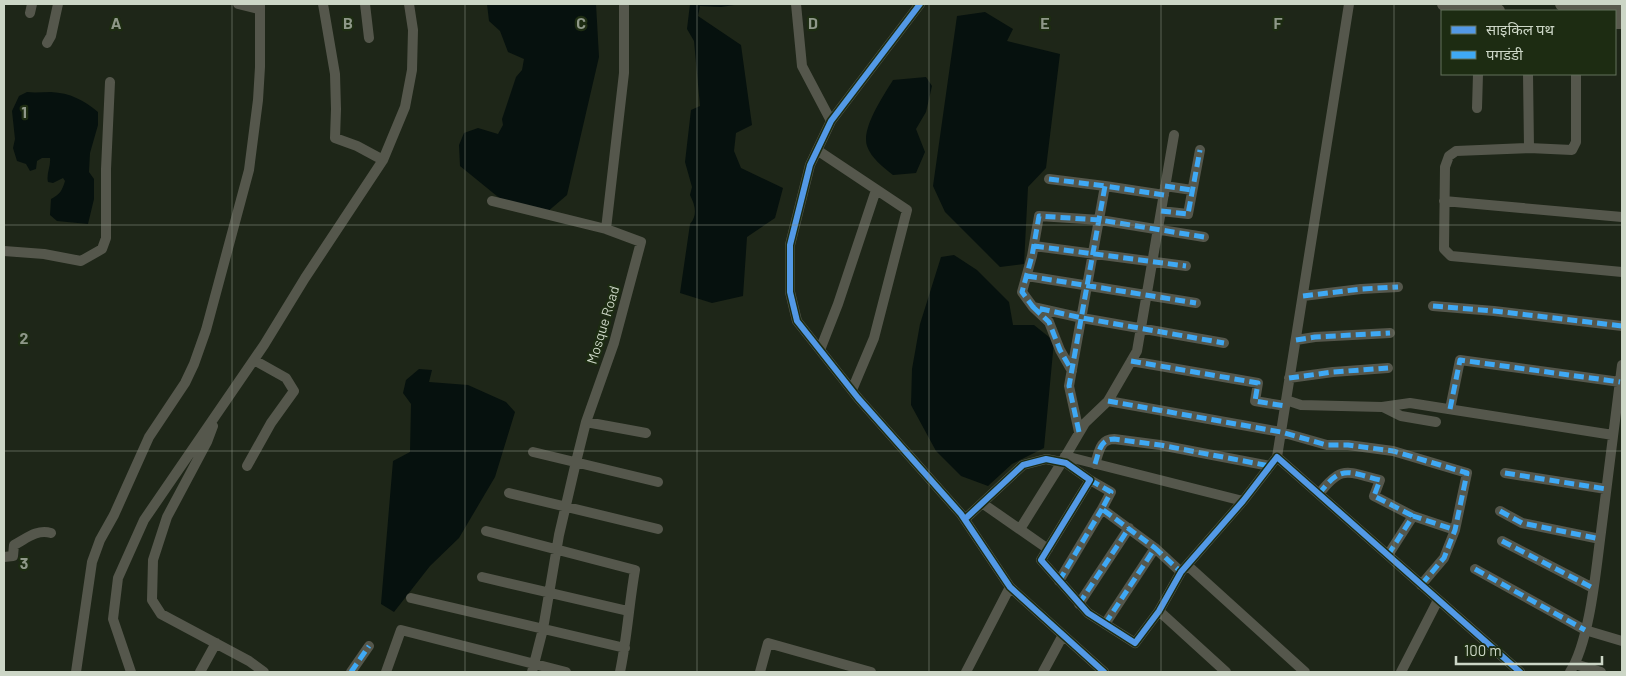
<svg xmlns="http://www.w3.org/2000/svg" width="1626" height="676" font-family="Barlow,'Noto Sans Devanagari',sans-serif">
<rect width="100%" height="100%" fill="#1e2618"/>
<path fill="#06110e" d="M487,4H596L599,57L567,195L546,213L503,201L460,166L459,145L464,133L478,128L498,134L503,125L502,119L516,77L522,70L524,59L508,52L500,31L489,21Z
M690,4H741L721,7L700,6L698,16L741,45L752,125L736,133L734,151L741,168L783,188L775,218L747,237L743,296L712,303L680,293L690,224C698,215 695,205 690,195L692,187L685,162L691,110L700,106L694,41L687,29Z
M985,12L1013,29L1007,41L1060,54L1046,168L1028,187L1024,264L1000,267L945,212L933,186L957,16Z
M926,77L932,86L926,112L916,129L925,152L916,173L893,175C883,167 871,158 867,146C861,128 884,95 893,80Z
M27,92C35,93 43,92 51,92C70,93 84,100 98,112V125L90,153L89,172L94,179V199L88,224L57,221L50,215L51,199C60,194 62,191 65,181L63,178L53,183L48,182C46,174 51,166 50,158H42L37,161L36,169L30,171L26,164L17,161L13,148L15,139L12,111L19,96Z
M954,255L977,270L1009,302L1013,325H1034L1054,341L1044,448L1012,464L988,486L961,476L936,451L911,405L912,369L920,324L941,257Z
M419,369L432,370L429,382L468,385L506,402L515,412L495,477L459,538L430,566L394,612L381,604L393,461L410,452L411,404L403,393L406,380Z"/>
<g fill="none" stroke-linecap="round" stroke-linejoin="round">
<path stroke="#55574c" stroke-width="10" d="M238,4L259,9
M323,4L335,74L336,109L335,138L357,146L383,160
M365,4L369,38
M796,4L802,66L831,121
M920,4L831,121L810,165L790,245V292L797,321L858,398L961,514L1010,587L1104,672
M30,13L32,4
M47,43L51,36L58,4
M1528,74L1529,148
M1576,74V142L1572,150L1529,148L1456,151L1449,156L1445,167L1444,249L1451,256L1622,272
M1477,108L1478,74
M817,150L907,210L874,338L852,390
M1049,179L1105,186
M1165,186L1192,190
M492,201L606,229
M1444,201L1622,217
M1161,211L1188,214L1200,150
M1204,237L1100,220L1039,216L1032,256L1022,292L1033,307L1082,318L1224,343
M1034,246L1186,266
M4,251L44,254L81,261L102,249L106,238V169L110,82
M1027,276L1196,303
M1303,296L1361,289L1398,287
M1433,306L1494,311L1622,326
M1033,307L1049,322L1060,350L1072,371
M1296,340L1315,337L1390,333
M820,350L838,304L876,190
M1131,361L1258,383L1255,401L1285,406
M1289,378L1333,372L1388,368
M1286,400L1301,405L1382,407L1410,403L1613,435
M1108,401L1281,432L1327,445H1348L1393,451L1467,473L1455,530L1444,558L1421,585
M1383,407L1401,416L1436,422
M1450,409L1460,360L1620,382
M586,422L646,433
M213,426L207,442L167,517L153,560L152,600L161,614L249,661L264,672
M1079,432L1069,386L1105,186L1164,195
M533,452L658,482
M1065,456L1243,501
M1277,457L1349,4
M1095,464C1099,452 1100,439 1114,439L1160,445L1270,466
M247,466L271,423L294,391L286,378L254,360
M1505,473L1606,489
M1090,480L1111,492L1102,509L1155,548
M509,493L658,529
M1319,494C1342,464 1347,472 1380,480L1374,496L1413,516
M982,503L1048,549
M1500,511L1522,523L1600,539
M965,519L1023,465L1046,459L1066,463L1090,480L1041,560L1088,613L1135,643L1159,611L1181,572L1243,501L1277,457L1520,672
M1020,529L1062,462L1085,423L1108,401L1137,351L1174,135
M486,531L635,570C629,604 627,639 620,672
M1502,541L1593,588
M1388,555L1413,516L1455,530
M4,557L13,556L14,545C26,539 36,529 51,533
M1187,565L1305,672
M1475,569L1585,630L1622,641
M482,577L628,611
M1059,581L1102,509
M411,598L625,648
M1079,604L1129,528
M1159,611L1226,672
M1105,624L1155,548L1181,572
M1575,664L1601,672
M76,672L92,562L100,540L114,515L149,437L185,383L194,364L206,330L249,170L258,100L260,67V4
M131,672L113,619L118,578L144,520L264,345L305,278L383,160L405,107L412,70L413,30L409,4
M200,672L216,643
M351,672L369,646
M386,672L401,630L566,672
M532,672L543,629L559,535L576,462L586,422L614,343L641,242L606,229L624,73V4
M760,672L768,643L871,672
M966,672L1010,587
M1043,672L1063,635
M1401,672L1438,600
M1570,672C1590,641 1596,569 1601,532C1608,476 1615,421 1622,365"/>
<path stroke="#595a4d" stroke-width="14" d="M1444,4L1498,11
M1562,4L1622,9
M1615,22H1622"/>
<path stroke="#3fa9f5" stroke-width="5" stroke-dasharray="10 5" stroke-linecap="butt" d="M1049,179L1105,186
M1165,186L1192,190
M1161,211L1188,214L1200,150
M1204,237L1100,220L1039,216L1032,256L1022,292L1033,307L1082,318L1224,343
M1034,246L1186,266
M1027,276L1196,303
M1303,296L1361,289L1398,287
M1433,306L1494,311L1622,326
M1033,307L1049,322L1060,350L1072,371
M1296,340L1315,337L1390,333
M1131,361L1258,383L1255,401L1285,406
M1289,378L1333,372L1388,368
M1108,401L1281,432L1327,445H1348L1393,451L1467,473L1455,530L1444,558L1421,585
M1450,409L1460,360L1620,382
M1079,432L1069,386L1105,186L1164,195
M1095,464C1099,452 1100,439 1114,439L1160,445L1270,466
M1505,473L1606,489
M1090,480L1111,492L1102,509L1155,548
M1319,494C1342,464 1347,472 1380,480L1374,496L1413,516
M1500,511L1522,523L1600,539
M1502,541L1593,588
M1388,555L1413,516L1455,530
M1475,569L1585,630
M1059,581L1102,509
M1079,604L1129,528
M1105,624L1155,548L1181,572
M351,672L369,646"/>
<g stroke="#1d2c12" stroke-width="9">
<path id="cycleway" d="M920,4L831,121L810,165L790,245V292L797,321L858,398L961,514L1010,587L1104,672
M965,519L1023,465L1046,459L1066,463L1090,480L1041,560L1088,613L1135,643L1159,611L1181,572L1243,501L1277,457L1520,672"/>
</g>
<use href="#cycleway" stroke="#5399e6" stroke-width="6"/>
</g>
<path fill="none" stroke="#8f9889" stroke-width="1" stroke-opacity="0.55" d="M232,4V672M465,4V672M697,4V672M929,4V672M1161,4V672M1394,4V672M4,225H1622M4,451H1622"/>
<g text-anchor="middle" stroke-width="4.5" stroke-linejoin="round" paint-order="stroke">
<g font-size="14" fill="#ccd6c6" stroke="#1d2c12">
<text transform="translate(603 325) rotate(-73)" y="5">Mosque Road</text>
</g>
</g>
<g font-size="16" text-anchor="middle" font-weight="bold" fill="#8f9889" stroke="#1d2c12" stroke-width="4.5" stroke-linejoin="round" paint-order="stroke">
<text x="116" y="29">A</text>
<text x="348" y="29">B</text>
<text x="581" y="29">C</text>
<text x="813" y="29">D</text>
<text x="1045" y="29">E</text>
<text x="1278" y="29">F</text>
<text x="24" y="118">1</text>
<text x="24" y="344">2</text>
<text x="24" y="569">3</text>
</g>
<rect width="1626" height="676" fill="none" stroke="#ccd6c6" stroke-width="10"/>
<rect x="1441" y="10" width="175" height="65" fill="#1d2c12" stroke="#63705a"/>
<rect x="1451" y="26" width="25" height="8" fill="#5399e6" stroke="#63705a"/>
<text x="1486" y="35" font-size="15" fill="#ccd6c6">साइकिल पथ</text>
<rect x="1451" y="51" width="25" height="8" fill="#3fa9f5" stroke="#63705a"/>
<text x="1486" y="60" font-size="15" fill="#ccd6c6">पगडंडी</text>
<path d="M1456 656v8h146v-8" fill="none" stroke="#ccd6c6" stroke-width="2.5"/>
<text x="1464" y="656" font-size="15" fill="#ccd6c6" stroke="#1d2c12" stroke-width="4" paint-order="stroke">100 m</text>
</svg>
